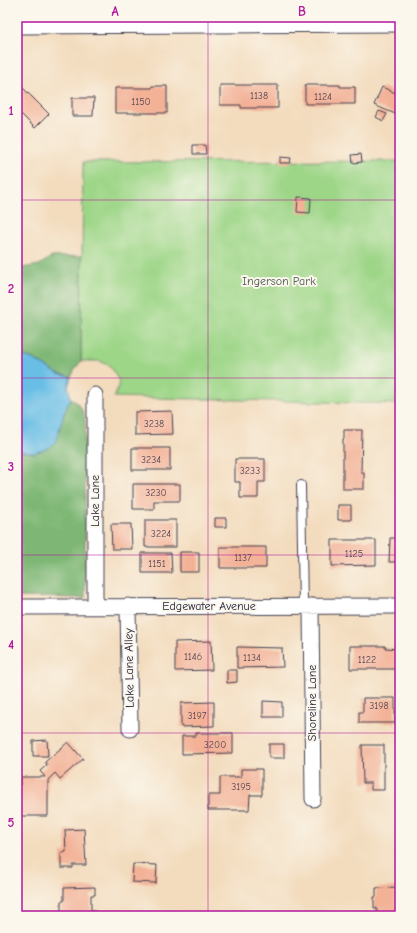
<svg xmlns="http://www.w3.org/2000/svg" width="417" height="933" font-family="'Comic Neue',sans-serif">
<rect width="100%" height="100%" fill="#fbf7ec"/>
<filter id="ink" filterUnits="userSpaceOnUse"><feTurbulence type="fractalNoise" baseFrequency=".025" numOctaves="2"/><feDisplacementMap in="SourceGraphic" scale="8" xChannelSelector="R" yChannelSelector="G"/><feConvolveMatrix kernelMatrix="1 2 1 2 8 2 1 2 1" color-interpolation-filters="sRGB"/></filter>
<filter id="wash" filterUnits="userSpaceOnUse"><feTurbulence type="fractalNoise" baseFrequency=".012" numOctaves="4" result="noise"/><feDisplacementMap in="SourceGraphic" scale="16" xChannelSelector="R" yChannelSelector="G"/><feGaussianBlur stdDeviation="0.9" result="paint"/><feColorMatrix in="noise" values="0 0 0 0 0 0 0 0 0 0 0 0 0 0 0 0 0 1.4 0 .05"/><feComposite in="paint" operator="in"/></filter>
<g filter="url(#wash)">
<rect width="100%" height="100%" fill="#f3dcbe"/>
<path fill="#9ed688" stroke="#607c62" d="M400,161V404L114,397L118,387L119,381L110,366L100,361H81L83,162Z"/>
<path fill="#7eb774" stroke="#506c58" d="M82,256L81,361L75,369L71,377L58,374L33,359L17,354V269L39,265L52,257Z
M71,398C79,404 83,409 85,419V598L17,597V451L34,453L49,448L56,441L64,413Z"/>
<path fill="#69bee6" stroke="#467090" d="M17,354L33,359L58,374L71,377L68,387L71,398L64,413L56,441L49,448L34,453L17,451Z"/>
<g id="blocks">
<path fill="#f3b196" d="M220,85H278V108H241V105H220Z
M305,85H340V87H355V104H305Z
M152,86H167V113H115V88H152Z
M382,87L400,95V116L374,105Z
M23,88L49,114L35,128L17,110V94Z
M72,98H94L93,116H72Z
M379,111L387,114L383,121L376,117Z
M193,145H205L206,154H193Z
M361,154L362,162L353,163L352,155Z
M280,157L291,158L290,163H280Z
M298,197L311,198L310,213L297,212Z
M172,411L173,434L135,435V412Z
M397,428H400V438H397Z
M344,430H362L361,472H364V489H343V439H344Z
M132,448H170V470H132Z
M235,459H265V482H258V498H240V482H235Z
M133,484H180V501H154V509H133Z
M338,505H351V520H338Z
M215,518H226V527H215Z
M145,520H176V547H145Z
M111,524H131L132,549H112Z
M390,538H400V562H389Z
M332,540H376V565L332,566Z
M220,547H266V568H220Z
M180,552H199V572H180Z
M142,553H171L172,573H142Z
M211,641L212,670L175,671V642Z
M350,646H385V648L400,649V669H350Z
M237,647L282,648L283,667L237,668Z
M227,670H237V682L227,683Z
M363,698H395V723H359V712H363Z
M263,701L282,702V717H263Z
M214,702V726L181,727V703Z
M196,733H233V753L182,754V736H196Z
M47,740L48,756H33V741Z
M68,742L83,759L60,779L55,773L48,780V816H17V784H21V777H45L40,771L47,765L45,762Z
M269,744H284V758H269Z
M362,745H384V790H371V783H363Z
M241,769H262V795H250L249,810H208V795H220V777H241Z
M84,829L86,865H73V868H61V853L66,852L65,830Z
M133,864L157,865L156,883L132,882Z
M95,887V895H91V910H94V916H61V901H64V888Z
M398,887L399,916H377V908H374V897H376V888Z
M119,914V916H96V915Z"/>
</g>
</g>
<g filter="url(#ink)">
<use href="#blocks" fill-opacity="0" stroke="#413e4f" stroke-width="1"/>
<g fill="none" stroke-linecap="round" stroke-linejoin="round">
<g stroke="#413e4f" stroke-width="10">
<path id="lane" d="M301,485L303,607"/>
</g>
<g stroke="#413e4f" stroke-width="17">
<path id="street" d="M17,26L400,24
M95,395V607
M128,606L130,729
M311,606L313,799
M17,607L400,606"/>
</g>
<use href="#lane" stroke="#fff" stroke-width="8"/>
<use href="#street" stroke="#fff" stroke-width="15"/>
</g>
</g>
<path fill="none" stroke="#b5179e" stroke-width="1" stroke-opacity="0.55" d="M208,17V916M17,200H400M17,378H400M17,555H400M17,733H400"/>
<g text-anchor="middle" stroke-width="4" stroke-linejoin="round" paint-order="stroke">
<g font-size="10" fill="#564652">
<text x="259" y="99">1138</text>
<text x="323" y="100">1124</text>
<text x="141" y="105">1150</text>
<text x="154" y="427">3238</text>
<text x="151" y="463">3234</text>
<text x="250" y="474">3233</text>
<text x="156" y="496">3230</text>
<text x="161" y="537">3224</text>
<text x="354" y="557">1125</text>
<text x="243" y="561">1137</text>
<text x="157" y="567">1151</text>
<text x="193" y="660">1146</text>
<text x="252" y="661">1134</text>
<text x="367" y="663">1122</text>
<text x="379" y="709">3198</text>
<text x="197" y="719">3197</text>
<text x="215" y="748">3200</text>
<text x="241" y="790">3195</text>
</g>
<g font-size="12" fill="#475852" stroke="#fbf7ec">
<text x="279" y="285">Ingerson Park</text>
</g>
<g font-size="12" fill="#22223b" stroke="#fbf7ec">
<text transform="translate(95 501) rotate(-90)" y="4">Lake Lane</text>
<text x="209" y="610">Edgewater Avenue</text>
<text transform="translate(129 668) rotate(-91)" y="4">Lake Lane Alley</text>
<text transform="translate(312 703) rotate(-90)" y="4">Shoreline Lane</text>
</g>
</g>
<rect width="417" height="933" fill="none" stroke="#fbf7ec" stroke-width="44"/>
<rect x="22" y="22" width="373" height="889" fill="none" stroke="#b5179e" stroke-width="1.5"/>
<g font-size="13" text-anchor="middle" font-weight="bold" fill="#b5179e">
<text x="115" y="16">A</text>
<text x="302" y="16">B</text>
<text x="11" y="115">1</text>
<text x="11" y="293">2</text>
<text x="11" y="471">3</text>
<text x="11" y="649">4</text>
<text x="11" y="827">5</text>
</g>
</svg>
